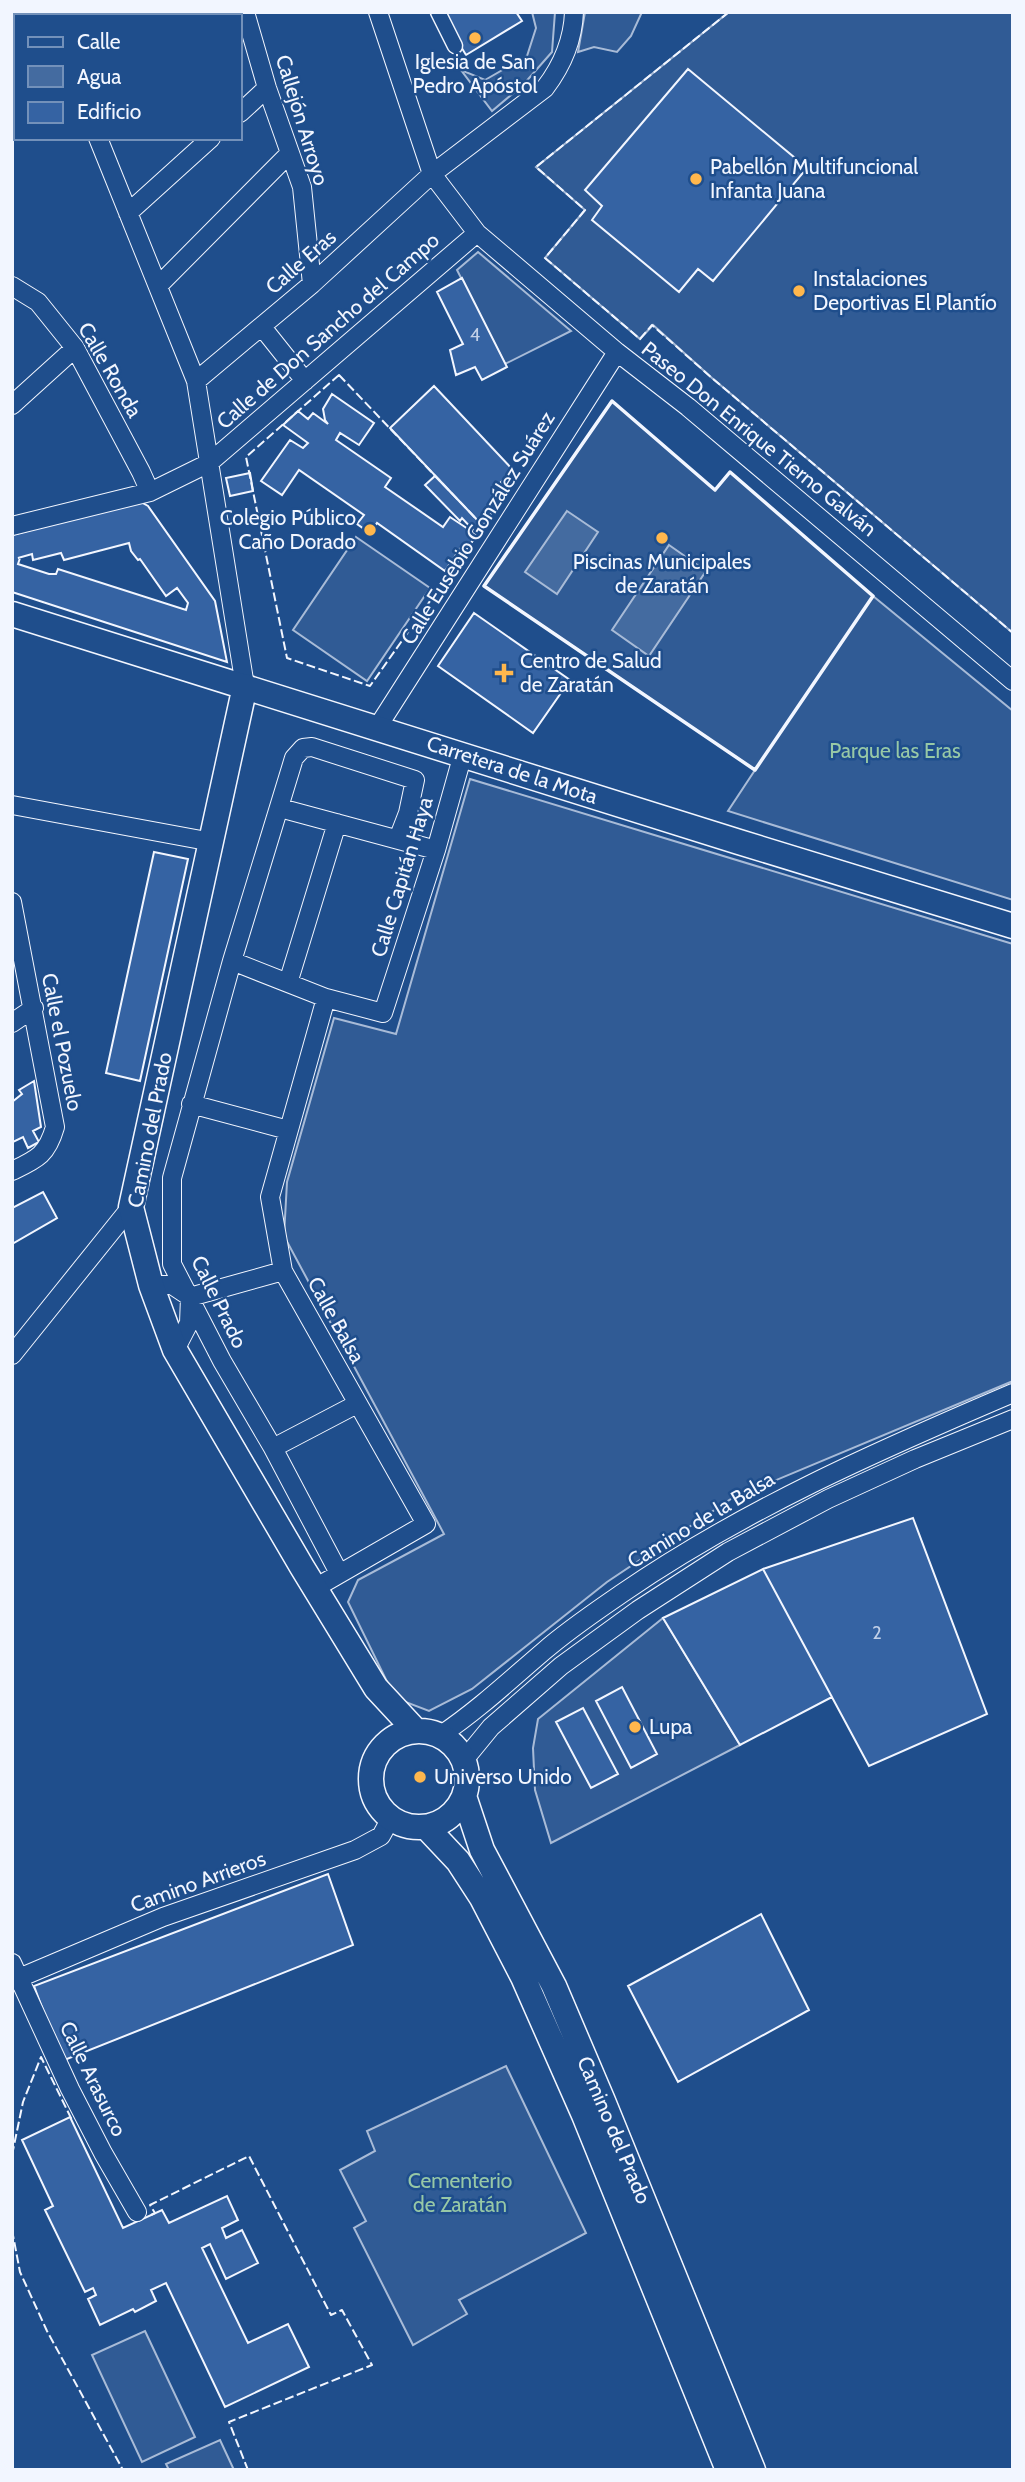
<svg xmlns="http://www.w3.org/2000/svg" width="1025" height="2482" font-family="Cabin,sans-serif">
<rect width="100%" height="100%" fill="#1f4e8c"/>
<path fill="#305b95" stroke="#a8bbd7" stroke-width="2" d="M532,12H555L552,52L523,85L492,111L461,70L485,80L527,56L536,28Z
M585,12H642L631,36L617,52L594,47L578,52Z
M729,12H1013V633L712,378L653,325L640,339L545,258L585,210L536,167Z
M478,252L571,331L505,364L457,270Z
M612,401L715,490L730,472L873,596L1013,711V900L728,811L755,770L484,586Z
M356,537L430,588L367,681L293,630Z
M470,779L1013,944V1381L731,1499L607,1582L472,1689L429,1711L395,1698L348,1602L358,1580L444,1534L284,1236L287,1182L334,1018L396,1034Z
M663,1618L740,1745L551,1843L535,1790L533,1748L538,1719Z
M506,2066L586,2233L459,2300L467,2314L413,2345L354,2228L366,2221L340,2170L375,2151L367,2131Z
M145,2331L195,2437L142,2462L92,2355Z
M220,2440L234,2470H169L166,2464Z"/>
<path fill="#446ba0" stroke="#a8bbd7" stroke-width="2" d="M567,511L598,532L557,594L525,572Z
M669,545L706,571L649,656L612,630Z"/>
<path fill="#3563a3" stroke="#f2f6ff" stroke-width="2" fill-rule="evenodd" d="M440,12H516L522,21L466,55Z
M688,69L807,168L713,281L698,269L679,292L592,220L602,206L585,190Z
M462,278L507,367L482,380L475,367L456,375L450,350L463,344L437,292Z
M434,386L513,470L501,482L507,489L483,526L390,428Z
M332,394L374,423L359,445L340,433L336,440L391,478L385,487L443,527L450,517L477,535L466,550L461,547L445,571L377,523L370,533L357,524L364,515L299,470L282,495L261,481L290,440L303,448L308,443L283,425L298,411L308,419L313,413L328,424L325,420L323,409Z
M250,473L253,491L230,496L226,478Z
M435,476L482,525L475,532L462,518L460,521L425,485Z
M139,501L148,506L215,601L227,662L12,592V535ZM129,543L131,551L138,560L140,559L166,596L177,588L188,603L186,610L58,569L56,574H49L18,564L20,558H18L32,554L33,560L61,553L64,560Z
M474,613L570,680L533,733L438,666Z
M154,852L188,859L140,1081L106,1073Z
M34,1081L41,1127L33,1131L39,1142L28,1148L23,1137L13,1142L12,1140V1102L22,1094L19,1090Z
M43,1192L57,1218L12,1244V1208Z
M913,1518L987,1714L869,1766L763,1569Z
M763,1569L832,1697L740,1745L663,1618Z
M622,1687L657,1754L631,1768L596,1701Z
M583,1708L618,1774L591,1788L556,1722Z
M328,1874L353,1945L62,2061L34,1986Z
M761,1914L809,2010L678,2082L628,1986Z
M70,2117L123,2228L162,2210L169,2223L227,2196L238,2220L222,2228L226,2238L242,2230L258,2263L226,2279L210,2244L202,2248L248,2343L288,2324L309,2367L225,2407L166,2283L151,2290L156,2301L135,2312L133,2309L100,2325L88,2299L96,2295L93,2288L85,2292L45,2210L53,2206L22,2140Z"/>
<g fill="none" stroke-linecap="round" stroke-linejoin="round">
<g stroke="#f2f6ff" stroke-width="17">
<path id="pedestrian" d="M438,12L455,46"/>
</g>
<g stroke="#f2f6ff" stroke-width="20">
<path id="minor" d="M76,12L77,16
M245,12L267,88L302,187L312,284
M378,12L432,174L477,233L617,352L688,407L1013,681
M142,16L145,12
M240,113L267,88
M12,117L16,115
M98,138L196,381L245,686
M128,213L211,138
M12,286L38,302L75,348L141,472L150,492
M158,286L289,154
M262,327L305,381
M196,381L312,284L432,174L545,88C561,67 573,40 574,12
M12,405L75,348
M12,526L150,492L209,463L477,233
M377,728L617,352
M12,805L212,842
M280,808L436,850
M12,902L55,1127C47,1155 37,1159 12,1171
M232,961L326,998L383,1013L436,850L463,754
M288,983L337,823
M12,1023L34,1008
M191,1104L288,1130
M151,1285H172L190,1297L189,1323L175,1350
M190,1297L283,1271
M12,1355L131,1207
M273,1448L357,1404
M339,1573L273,1448L222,1361L172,1264V1178L232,961L294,758L303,748L312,747L415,780L408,813L398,839
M315,1588L426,1524L283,1271L270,1197L326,998
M441,1735C478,1710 510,1680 544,1651C568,1630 595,1612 621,1594C743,1510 877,1451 1013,1393
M464,1760L491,1727L561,1666L638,1610L728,1552L828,1499L915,1459L1013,1419
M12,1963L70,2089L103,2153L137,2212
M12,1981L163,1917L355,1850L381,1836L391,1818"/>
</g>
<g stroke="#f2f6ff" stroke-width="27">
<path id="secondary" d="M12,614L739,842L1013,926
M245,686L131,1207L151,1285L175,1350L302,1567L376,1688L415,1730
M371 1779a48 48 0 1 1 96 0a48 48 0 1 1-96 0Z
M464,1796L482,1850L554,1986L603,2101L753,2470
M426,1827L458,1861L482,1898L523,1977L584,2115L728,2470"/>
</g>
<use href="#pedestrian" stroke="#1f4e8c" stroke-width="14"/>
<use href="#minor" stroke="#1f4e8c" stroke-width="18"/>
<use href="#secondary" stroke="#1f4e8c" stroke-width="24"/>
<path stroke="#f2f6ff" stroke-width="2" stroke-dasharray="9 3.5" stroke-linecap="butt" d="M729,12L536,167L585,210L545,258L640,339L652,325L712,378L1013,633
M339,375L483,526L370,686L287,658L246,457Z
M12,2155L23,2102L41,2057L72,2120
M151,2215L155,2213L150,2205L249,2156L331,2315L342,2310L372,2365L229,2422L248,2470
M12,2230L20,2272L47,2331L123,2470"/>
<path stroke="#f2f6ff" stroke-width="3.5" d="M612,401L715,490L730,472L873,596L755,770L484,586Z"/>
</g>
<g fill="#ffb74d" stroke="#1f4e8c" stroke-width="2.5">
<circle cx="475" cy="38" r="7"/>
<circle cx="696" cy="179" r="7"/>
<circle cx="799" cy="291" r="7"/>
<circle cx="370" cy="530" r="7"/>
<circle cx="662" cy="538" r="7"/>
<path d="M500.5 662.5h7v7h7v7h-7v7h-7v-7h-7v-7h7z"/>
<circle cx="635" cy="1727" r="7"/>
<circle cx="420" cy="1777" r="7"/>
</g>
<g text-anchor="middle" stroke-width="5" stroke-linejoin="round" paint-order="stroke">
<g font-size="18" fill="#c3d1e8">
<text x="475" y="341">4</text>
<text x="877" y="1639">2</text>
</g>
<g font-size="21" fill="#f2f6ff" stroke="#1f4e8c" text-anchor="start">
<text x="475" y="69" text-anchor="middle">Iglesia de San<tspan x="475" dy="24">Pedro Apóstol</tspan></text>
<text x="710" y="174">Pabellón Multifuncional<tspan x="710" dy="24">Infanta Juana</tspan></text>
<text x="813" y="286">Instalaciones<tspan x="813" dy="24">Deportivas El Plantío</tspan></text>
<text x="356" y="525" text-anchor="end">Colegio Público<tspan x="356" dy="24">Caño Dorado</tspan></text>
<text x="662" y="569" text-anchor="middle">Piscinas Municipales<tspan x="662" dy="24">de Zaratán</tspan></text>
<text x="520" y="668">Centro de Salud<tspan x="520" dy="24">de Zaratán</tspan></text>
<text x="649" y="1734">Lupa</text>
<text x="434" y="1784">Universo Unido</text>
</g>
<g font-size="21" fill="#f2f6ff" stroke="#1f4e8c">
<text transform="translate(302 120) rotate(73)" y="7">Callejón Arroyo</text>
<text transform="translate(301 262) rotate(-41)" y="7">Calle Eras</text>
<text transform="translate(328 331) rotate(-41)" y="7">Calle de Don Sancho del Campo</text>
<text transform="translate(110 370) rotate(60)" y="7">Calle Ronda</text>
<text transform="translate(759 439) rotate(39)" y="7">Paseo Don Enrique Tierno Galván</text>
<text transform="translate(478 528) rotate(-58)" y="7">Calle Eusebio González Suárez</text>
<text transform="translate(512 770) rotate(18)" y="7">Carretera de la Mota</text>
<text transform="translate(402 877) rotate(-73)" y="7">Calle Capitán Haya</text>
<text transform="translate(62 1042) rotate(79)" y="7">Calle el Pozuelo</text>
<text transform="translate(150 1130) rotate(-79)" y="7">Camino del Prado</text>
<text transform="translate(219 1302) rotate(64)" y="7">Calle Prado</text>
<text transform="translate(336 1320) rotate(61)" y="7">Calle Balsa</text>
<text transform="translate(701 1520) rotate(-31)" y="7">Camino de la Balsa</text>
<text transform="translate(198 1882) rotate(-20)" y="7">Camino Arrieros</text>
<text transform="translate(93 2079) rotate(64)" y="7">Calle Arasurco</text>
<text transform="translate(614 2130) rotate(67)" y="7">Camino del Prado</text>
</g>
<g font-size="21" fill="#97c8a6" stroke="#1f4e8c">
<text x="895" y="758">Parque las Eras</text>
<text x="460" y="2188">Cementerio<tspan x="460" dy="24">de Zaratán</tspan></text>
</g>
</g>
<rect width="1025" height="2482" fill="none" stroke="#f2f6ff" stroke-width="28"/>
<rect x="14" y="14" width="228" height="126" fill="#1f4e8c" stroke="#7391ba" stroke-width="2"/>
<rect x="28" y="37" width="35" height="10" fill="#1f4e8c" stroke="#7391ba" stroke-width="2"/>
<text x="77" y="49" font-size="21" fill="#f2f6ff">Calle</text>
<rect x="28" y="66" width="35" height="21" fill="#446ba0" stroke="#7391ba" stroke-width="2"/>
<text x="77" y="84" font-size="21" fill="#f2f6ff">Agua</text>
<rect x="28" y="102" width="35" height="21" fill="#3563a3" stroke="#7391ba" stroke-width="2"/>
<text x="77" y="119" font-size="21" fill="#f2f6ff">Edificio</text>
</svg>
